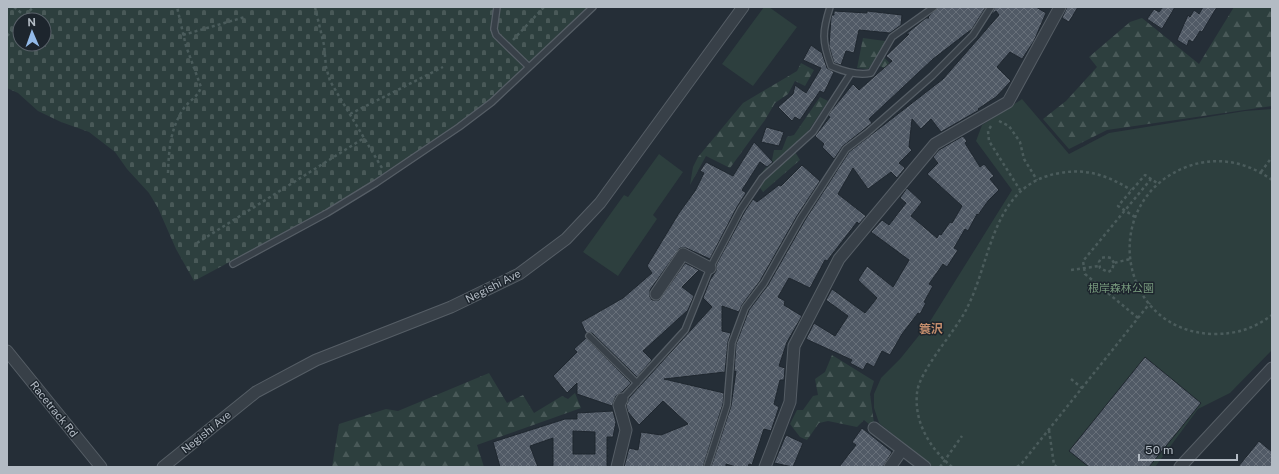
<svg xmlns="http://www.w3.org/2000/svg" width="1279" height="474" font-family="'Public Sans','Noto Sans JP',sans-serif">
<defs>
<pattern id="forest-firs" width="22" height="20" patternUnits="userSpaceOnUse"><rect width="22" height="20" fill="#2d3f3e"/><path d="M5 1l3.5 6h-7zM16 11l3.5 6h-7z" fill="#495958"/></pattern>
<pattern id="cemetery-stones" width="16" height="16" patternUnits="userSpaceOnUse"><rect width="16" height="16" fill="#2d3f3e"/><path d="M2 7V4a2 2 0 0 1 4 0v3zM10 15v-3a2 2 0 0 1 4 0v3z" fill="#495958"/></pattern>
<pattern id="building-cross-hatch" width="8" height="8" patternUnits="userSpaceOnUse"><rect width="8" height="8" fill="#515a66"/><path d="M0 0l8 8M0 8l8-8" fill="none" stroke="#68707a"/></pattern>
</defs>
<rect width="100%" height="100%" fill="#252e37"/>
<path fill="#2d3f3e" d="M764,7H769L797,27L753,86L722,64Z
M1022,99L1069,154L1109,133L1245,111L1272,109V350L1230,393L1198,409L1155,467H933L879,423L874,408V394L881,378L900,359L929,323L1012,190L976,141L982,125Z
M659,154L683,172L653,215L657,219L618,276L583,252L624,195L628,197Z"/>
<path fill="url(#forest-firs)" d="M1234,7H1272V106L1107,130L1069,149L1043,119L1066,101L1097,67L1089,57L1130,22L1142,18L1199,64Z
M863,38L885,41L880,53L899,73L893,77L882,67L873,63L868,69L857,68Z
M801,63L814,70L805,86L795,81L788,94L775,103L765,120L730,168L706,156L690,185L693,167L698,157L743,103L797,71Z
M820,97L828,101L809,130L792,147L800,160L763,192L755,181L772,160L774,150H782L787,137L794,135Z
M832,355L874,381L870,394L874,423L870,425L864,420L857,427L828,421L819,423L807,440L800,437L790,424L797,410H803L813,396L818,395L815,379L825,372Z
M489,373L507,403L523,395L534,413L562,396L568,399L575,393L581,408L477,445L484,467H332L339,424L386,409L398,411Z"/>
<path fill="url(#cemetery-stones)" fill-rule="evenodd" d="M7,7H590L494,97L428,146L329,209L194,281L176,249L158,208L149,193L127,169L115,152L89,132L61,122L38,111L18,93L7,88ZM20,20H44V44H20Z"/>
<path fill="url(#building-cross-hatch)" stroke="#1f272f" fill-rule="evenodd" d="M938,7H986L972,29L933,59L869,119L872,123L843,146L834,159L822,147L824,144L815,136L830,117L828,116L831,111L853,84L859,90L892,61L886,56L909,34H906L926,18H929L928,17Z
M995,7H1036L1046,13L1034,41L1022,59L1010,52L997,67L1011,81L996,97L978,109L979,110L941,132L931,119L921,129L912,119L909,147L912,150L899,163L905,168L897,178L891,172L868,189L853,168L838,194L866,216L859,224L857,222L827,261L825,260L810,288L789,278L778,297L785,301L784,305L802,316L787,342L779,366L785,368L784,380H780L774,404L779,407L771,431L764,429L752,465L749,464L748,467H736L726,464V467H711L731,406L736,371L734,372L736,344L749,310L768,285L805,220L849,152L943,79L999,15L996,11L991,15Z
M1067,7H1078L1069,22L1062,18Z
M1163,7H1175L1162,29L1147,19L1154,9L1159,12Z
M1203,7H1217L1202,32L1200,31L1193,42L1189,40L1187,46L1177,40L1188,15L1190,17L1194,10L1199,14Z
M834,11L867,13V11L902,15L901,25L890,33L859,30L854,53L846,51L841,65L834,63L829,46L831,18L832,15H834Z
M811,45L822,53L827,68L834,72L824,93L820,91L800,120L795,117L792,121L778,107L793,94L795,85L806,93L821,68L803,60Z
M766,127L784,132L779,146L761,142Z
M963,136L967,141L965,143L980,167L984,164L994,176L990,179L999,190L988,201L978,215L977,214L968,231L965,229L954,248L958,250L947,267L943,264L929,284L933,286L924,302L926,303L920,314L918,313L902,334L890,355L882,351L874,367L867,363L863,370L850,363L852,360L806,339L814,323L835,336L848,316L826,300L832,289L865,313L877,298L858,280L867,266L893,287L909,260L871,232L882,220L889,225L906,203L900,198L907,188L922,202L911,216L937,238L939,234L941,235L950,222L952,223L962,206L927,174L938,163L933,157L939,150Z
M754,142L773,162L767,167L760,162L742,190L746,193L737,207L710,259L686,248H680L650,290V297L652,300H659L685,263L699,270L682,287L694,296L688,310L643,351L652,360L637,377L592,333H586L581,322L623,298L652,273L647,266L679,213L695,191L704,173L700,171L706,162L733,176Z
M802,165L820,181L797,216L760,281L742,305L739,312L722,306V331L731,333L728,342L725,372L664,379L724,393L723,404L703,467H624L629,448L638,450L641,432L661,435L688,424L663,401L639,425L628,412L626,406L629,398L712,307L703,298L710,280L716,271V265L745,211L753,199L757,202L779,185L781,186Z
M586,338L631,383L622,392L616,396L612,406L577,394V383L567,393L553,376L577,352L574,349Z
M1145,357L1201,403L1149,467H1089L1069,451Z
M613,411L616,422L613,437H607V467H553V438L530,446L538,467H500L493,442L565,419H577V413ZM573,431L595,432V454H573Z
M862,428L892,452L883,467H839L856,445L852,442Z
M786,435L803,443L793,467L774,463Z
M1259,441L1272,452V467H1238Z"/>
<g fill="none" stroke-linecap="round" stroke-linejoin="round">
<g stroke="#565e66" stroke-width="8">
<path id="service" d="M497,7L494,29L496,35L529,67
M830,7C822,32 822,41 831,66C843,71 857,76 871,73L892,37L934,7
M233,264L327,213L376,183L459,127L492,102L593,7
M589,336L637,383
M622,399L685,330L710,268L741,209L762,178L813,132L851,73
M707,467L727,405L732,343L745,308L764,283L801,218L846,149L867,133L932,76L973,35L991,7"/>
</g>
<g stroke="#565e66" stroke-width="13">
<path id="minor" d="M656,294L683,254L710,268
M7,351L101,467
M874,428L925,467
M163,467L256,392L316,360L451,307L519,274L566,239L600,203L743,7
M617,467L626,430L619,405L622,399
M765,467L790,402L794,346L839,259L935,144L1008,102L1060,7
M890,467L902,450
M1180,467L1272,368"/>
</g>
<path stroke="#4b5c5c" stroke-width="2.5" stroke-dasharray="3 3" stroke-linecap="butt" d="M14,7L30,20
M315,7L324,45L326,67L330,81L382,168
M22,20L33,7
M183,35L245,17
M7,36L20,22
M513,40L544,7
M350,114L443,67
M999,121L1009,126L1020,142L1024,159L1037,180
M991,126L988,131L989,141L1020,190
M1261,172L1272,157
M168,173C169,149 170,129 184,108C190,100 198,97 201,87L186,46L177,7
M1272,180C1247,162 1218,156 1189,166C1098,198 1116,331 1213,334C1237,334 1253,329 1272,315
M1135,217L1118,206L1145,175L1151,179
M197,243L364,138
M1114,263L1111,258L1107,257L1101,258L1099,262L1100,268L1108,272L1112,270L1114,263L1130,259
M1071,270L1099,266
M1138,318L1085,274L1083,261L1151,179L1157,183
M1071,379L1082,388
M1049,430L1054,465L1057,467
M940,467L962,436
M952,467C930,448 914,423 917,393C919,371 954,333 966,310C992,261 991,184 1060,173C1087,168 1109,176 1131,190
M1017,467L1022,463L1150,303"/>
<use href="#service" stroke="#384048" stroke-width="5.5"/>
<use href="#minor" stroke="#384048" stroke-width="11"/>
</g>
<g text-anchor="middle" stroke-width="3" stroke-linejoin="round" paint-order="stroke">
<g font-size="11" fill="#b3bbc4" stroke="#1d252d">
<text transform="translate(493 286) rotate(-27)" y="4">Negishi Ave</text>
<text transform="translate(54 409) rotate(51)" y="4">Racetrack Rd</text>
<text transform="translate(206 432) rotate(-39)" y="4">Negishi Ave</text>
</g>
<g font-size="11" fill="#75977b" stroke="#1d252d">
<text x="1121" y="292">根岸森林公園</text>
</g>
<g font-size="12" font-weight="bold" fill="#c58e6d" stroke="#1d252d">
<text x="931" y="333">簑沢</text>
</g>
</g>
<rect width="1279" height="474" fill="none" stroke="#b3bbc4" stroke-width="16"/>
<g transform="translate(32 32) rotate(358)"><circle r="19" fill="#1d252d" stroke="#596169"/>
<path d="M0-3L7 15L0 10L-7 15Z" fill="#93bae9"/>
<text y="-6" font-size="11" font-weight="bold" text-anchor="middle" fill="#b3bbc4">N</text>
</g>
<path d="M1139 454v6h98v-6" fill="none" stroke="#b3bbc4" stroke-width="2"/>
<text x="1145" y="454" font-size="12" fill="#b3bbc4" stroke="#1d252d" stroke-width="3" paint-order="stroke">50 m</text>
</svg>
